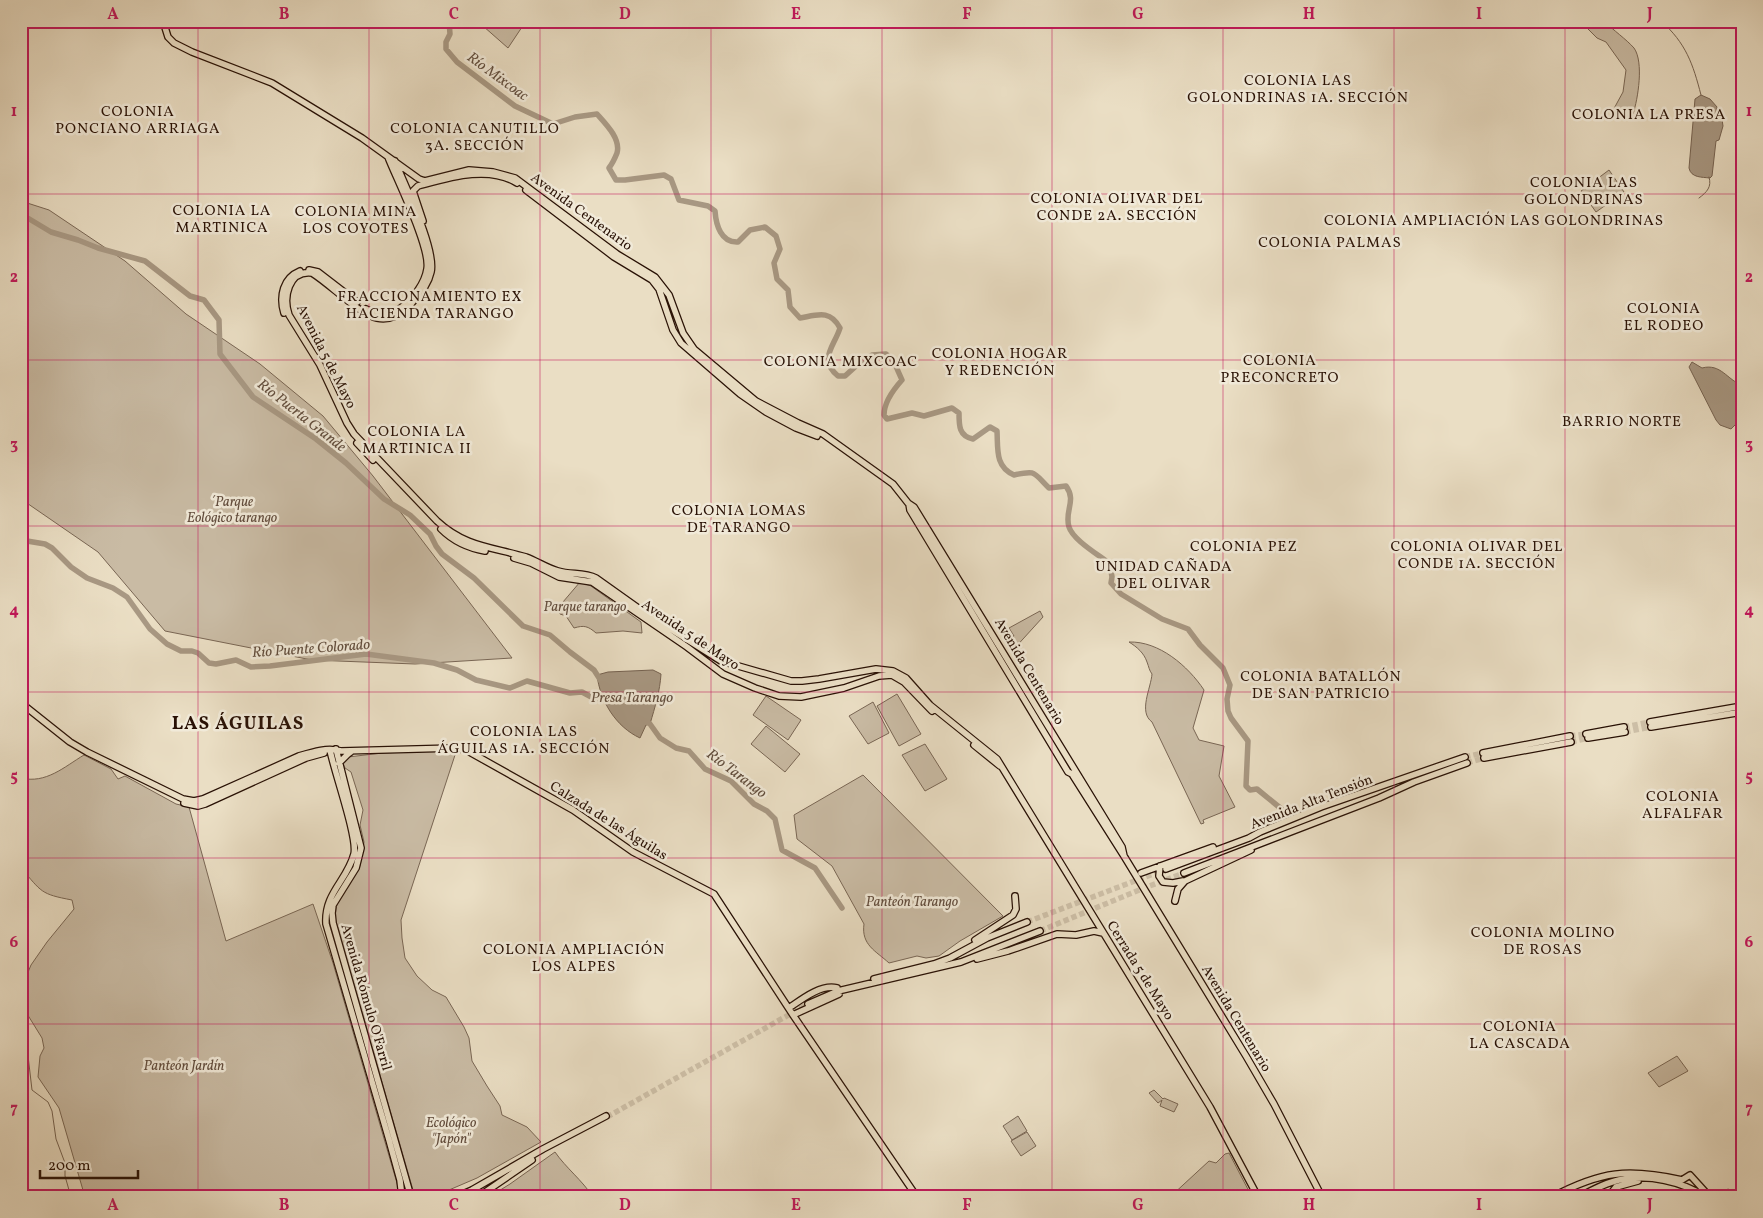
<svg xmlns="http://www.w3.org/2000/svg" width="1763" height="1218" font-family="Vollkorn,serif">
<rect width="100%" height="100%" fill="#eadec4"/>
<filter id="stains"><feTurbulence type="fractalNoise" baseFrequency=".004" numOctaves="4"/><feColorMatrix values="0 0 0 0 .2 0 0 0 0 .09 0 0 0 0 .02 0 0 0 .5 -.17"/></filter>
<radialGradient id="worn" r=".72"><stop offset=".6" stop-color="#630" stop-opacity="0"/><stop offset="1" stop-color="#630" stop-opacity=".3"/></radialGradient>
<path fill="#c9bba4" stroke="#796654" d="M480,21H526L508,48L483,26Z
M1580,21H1604C1613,30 1626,39 1634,48C1644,62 1638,99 1633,114L1624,119H1614L1611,114L1623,92L1626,70L1606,42L1597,38Z
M1609,170L1624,192L1596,212L1581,191Z
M21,201L49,210L125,261L186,314L260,364L323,416L373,476L512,658L415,664L312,660L165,631L98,552L21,499Z
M580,582L591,586L641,622L642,633L623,631L596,633C588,626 584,625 574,628L566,616L560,614L557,609Z
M1040,611L1043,617L1013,650L1008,639L1014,636L1009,628Z
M1129,642C1159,641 1188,666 1204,690L1193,728L1199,740L1224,746L1219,776L1235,807L1203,820L1204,823L1201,824L1152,722C1138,712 1151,688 1152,674C1149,670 1149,667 1147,662C1144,653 1137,647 1129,642Z
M897,694L921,734L899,746L877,706Z
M766,696L801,720L788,740L753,715Z
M873,702L889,733L868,744L849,716Z
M766,726L800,754L785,772L751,744Z
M925,744L947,779L925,791L902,755Z
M442,751L456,752L401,920L402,938L405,958L417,976L432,990L446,997L464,1027L469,1038L472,1061L487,1086L500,1106L502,1115L527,1127L541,1142L477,1178L449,1190L432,1197H415L335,918L336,908L338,901L360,866L363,849L364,842L360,825L363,810L351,772L345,768L343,764L344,759L348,757L382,753Z
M84,755L111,769L118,779L125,776L176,804L189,807L226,941L313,904L333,963L401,1197H85L59,1108L38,1077L40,1056L44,1048L42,1038L21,1004V989L31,965L47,942L74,909L72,900C40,894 42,892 21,868V778C46,784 64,767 84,755Z
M863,775L1003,916L960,941L939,956L926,958L917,956L889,963C876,951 861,945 864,924L832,866L797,839L794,815Z
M1677,1056L1688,1071L1659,1087L1648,1073Z
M1154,1090L1163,1099L1164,1098L1178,1104L1174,1112L1160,1106L1162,1100L1158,1103L1149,1093Z
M1018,1116L1027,1131L1012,1140L1003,1126Z
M1027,1132L1036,1146L1021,1156L1011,1141Z
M555,1152C566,1168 582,1180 593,1197H489L510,1184Z
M1229,1153L1252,1197H1170L1209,1161L1216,1163L1225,1154Z"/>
<path fill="#a89883" stroke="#756251" d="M1701,95L1710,99L1717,107V112L1721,113L1723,126L1719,140L1716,141L1712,176L1710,178C1702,177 1691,178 1689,168L1695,99Z
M1692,362L1702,368C1721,363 1727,380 1742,385V418L1731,429L1720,425L1716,420L1689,367Z
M653,670L661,674C660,691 655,707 650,724L646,725L640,738C616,727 600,701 597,675L608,672Z"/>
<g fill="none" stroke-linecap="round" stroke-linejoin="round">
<path stroke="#756251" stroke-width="1" d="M1106,21L1107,24
M1661,21C1686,43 1693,64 1701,95
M1699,198C1707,192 1712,187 1709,177
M21,1036L27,1047L32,1090L48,1102L52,1111L56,1139L65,1163V1176L71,1197"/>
<path stroke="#a89883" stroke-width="5.5" d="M449,21L450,34L446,42V49L457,62L515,106L553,124L575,117L597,114C606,124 621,139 617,153C615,158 612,164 609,168L616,180H625L664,175L671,179L679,200L708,206L715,211C716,225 721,243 738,242L750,230L765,227L776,236L780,249L774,263L777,279L788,290L790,307L800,318C817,315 830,309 840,328C834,347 818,359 838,376H845L856,366L872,355L886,354L894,362L902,380C893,390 884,402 884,415L887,419L912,413L924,416L952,408L959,413C959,426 959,436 973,439L990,427L997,431C998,449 995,467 1014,475C1036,470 1033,472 1049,488L1066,486C1077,501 1064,511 1069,527C1073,540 1099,555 1110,564L1112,577L1111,583L1121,594L1144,608L1162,619L1188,629L1200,645L1223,668L1230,685L1227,699L1228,711L1231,718L1248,741L1246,786L1250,790L1257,789L1284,811
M21,214L51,232L78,240L98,248L145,261L190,296L204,300L219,320L220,354L253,397L316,439L346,463L384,499L410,515L430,534L436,546L442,554L474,578L523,626L550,635L570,652L594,670L601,681
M21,531L27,541L45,544L52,548L71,567L87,578L113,588L127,597L150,629L167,644L181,651H192L198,653L209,663L216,664L236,660L251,667L270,666L366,654L434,663L457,670L476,680L510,688L527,681L570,693L582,692L595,699L611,700
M644,720L650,724L660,738L676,748L689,751L705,769L731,781L754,804L767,811L775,819L782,850L815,868L842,908"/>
<path stroke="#cdbfa7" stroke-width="5.5" stroke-dasharray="5.5 3" stroke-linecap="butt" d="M1624,727L1650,722
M1625,732L1651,727
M1570,736L1586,734
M1571,742L1588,738
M1465,757L1483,753
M1467,763L1484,758
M1027,922L1166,869
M1040,931L1144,888L1184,873
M607,1117L808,1004"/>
<g stroke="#291105" stroke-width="8">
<path id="major" d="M163,21L168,37L174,43L192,52L272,83L362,138L419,179L428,182
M395,161C405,186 436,249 431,272C428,286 419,294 411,304C403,314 390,321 377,318C359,314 330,284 312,273C288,270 283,298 289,315L320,365L347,423L354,434L437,521C465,547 492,547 526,557C537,561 547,568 558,571C571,575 584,572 596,578L648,615L721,661L791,681H802L819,679L876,669L893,671L906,678L930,705L997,759L1210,1107L1258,1197
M425,181L469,170L493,172L515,178L617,254L655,277L669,295L683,333L694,349L756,401L798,423L823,434L893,484L908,503L914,507L1122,847L1124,856
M526,190L614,257L652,280L659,289L673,330L681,343L740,394L766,412L796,428L817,436
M423,221L413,191L418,186C448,178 488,165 517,183
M309,270L318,272L357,302
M366,309C378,316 391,316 402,307C413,299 425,283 427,269C431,248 397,180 388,157
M284,313C279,296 283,278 300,271
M357,443L373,460
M909,504L910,510L1068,772L1072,774L1124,856L1246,1056L1274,1104L1322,1197
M441,529C453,541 468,548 485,551
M514,558L531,563L559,577L592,582L687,647L723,674L755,688L779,696L801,697L844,688L879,676L892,675L904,682L932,711
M21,703L70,742L87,752L183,799L194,801L203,799L299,756C312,752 327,747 341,751L455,748L466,750L573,810L633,852L714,894L793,1015L917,1197
M1650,722L1742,706
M1651,727L1742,712
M1586,734L1624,727
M1588,738L1625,732
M974,745L1000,766
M336,749L361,848L356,868L333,905L332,913L333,923L411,1197
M330,750C334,771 358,838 354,854C347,881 324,893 326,924L389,1140L400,1180L402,1197
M1483,753L1570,736
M1484,758L1571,742
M339,763L348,754L352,751
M184,803L198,806L205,804L306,758L324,753
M1160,866L1159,876L1163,882L1173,883L1183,881
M1166,869L1249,838L1260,832L1321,807L1465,757
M1141,873L1213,847
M1184,873L1379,798L1414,782L1467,763
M1175,901L1178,889L1185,881L1251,850
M975,940L1013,915L1016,909L1015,896
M977,959L1008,951L1057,934L1076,935L1094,931L1103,933
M874,979L934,964L950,958L987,938L1027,922
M808,1004L838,991L961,962L1040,931
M789,1008C802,999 821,984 837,988
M793,1015L839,994
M1728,1193L1731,1197
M456,1197L472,1190L543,1149L606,1116
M478,1197L532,1160
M1552,1197C1601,1171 1628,1168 1682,1180L1690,1175L1710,1197
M1579,1197C1592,1190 1605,1183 1619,1180C1649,1174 1681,1181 1706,1197
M1608,1197L1616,1187L1638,1181"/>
</g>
<use href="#major" stroke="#eadec4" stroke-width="5.5"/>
</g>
<path fill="none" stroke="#c2185b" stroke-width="1" stroke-opacity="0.55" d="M198,21V1197M369,21V1197M540,21V1197M711,21V1197M882,21V1197M1052,21V1197M1223,21V1197M1394,21V1197M1565,21V1197M21,194H1742M21,360H1742M21,526H1742M21,692H1742M21,858H1742M21,1024H1742"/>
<g text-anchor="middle" stroke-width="5" stroke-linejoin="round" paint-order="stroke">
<g font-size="14" fill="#291105" stroke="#f1ead9">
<text transform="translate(582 211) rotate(36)" y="5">Avenida Centenario</text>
<text transform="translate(327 356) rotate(63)" y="5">Avenida 5 de Mayo</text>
<text transform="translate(691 634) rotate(34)" y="5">Avenida 5 de Mayo</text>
<text transform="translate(1030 671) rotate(59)" y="5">Avenida Centenario</text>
<text transform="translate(1311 801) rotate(-21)" y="5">Avenida Alta Tensión</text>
<text transform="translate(609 820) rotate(32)" y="5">Calzada de las Águilas</text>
<text transform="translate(1141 970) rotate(58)" y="5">Cerrada 5 de Mayo</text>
<text transform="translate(367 997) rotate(74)" y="5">Avenida Rómulo O'Farril</text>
<text transform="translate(1237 1018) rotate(59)" y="5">Avenida Centenario</text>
</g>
<g font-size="14" font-style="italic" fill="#614c3d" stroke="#f1ead9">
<text x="232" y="506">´Parque<tspan x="232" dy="16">Eológico tarango</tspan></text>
<text x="585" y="611">Parque tarango</text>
<text x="912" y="906">Panteón Tarango</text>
<text x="184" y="1070">Panteón Jardín</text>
<text x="451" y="1127">Ecológico<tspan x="451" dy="16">"Japón"</tspan></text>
</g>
<g font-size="15" font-style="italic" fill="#624e3e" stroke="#f1ead9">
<text transform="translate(498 76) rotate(36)" y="5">Río Mixcoac</text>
<text transform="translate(302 415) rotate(38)" y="5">Río Puerta Grande</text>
<text transform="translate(311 648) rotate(-4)" y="5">Río Puente Colorado</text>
<text x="632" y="702">Presa Tarango</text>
<text transform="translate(737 773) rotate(37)" y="5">Río Tarango</text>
</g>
<g font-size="15" letter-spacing="1" fill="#291105" stroke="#f1ead9">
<text x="1298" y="85">COLONIA LAS<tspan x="1298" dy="17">GOLONDRINAS 1A. SECCIÓN</tspan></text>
<text x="138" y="116">COLONIA<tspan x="138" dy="17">PONCIANO ARRIAGA</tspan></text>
<text x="1649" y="119">COLONIA LA PRESA</text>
<text x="475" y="133">COLONIA CANUTILLO<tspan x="475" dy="17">3A. SECCIÓN</tspan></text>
<text x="1584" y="187">COLONIA LAS<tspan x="1584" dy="17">GOLONDRINAS</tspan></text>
<text x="1117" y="203">COLONIA OLIVAR DEL<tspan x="1117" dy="17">CONDE 2A. SECCIÓN</tspan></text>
<text x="222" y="215">COLONIA LA<tspan x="222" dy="17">MARTINICA</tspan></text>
<text x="356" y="216">COLONIA MINA<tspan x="356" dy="17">LOS COYOTES</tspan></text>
<text x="1494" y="225">COLONIA AMPLIACIÓN LAS GOLONDRINAS</text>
<text x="1330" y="247">COLONIA PALMAS</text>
<text x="430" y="301">FRACCIONAMIENTO EX<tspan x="430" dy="17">HACIENDA TARANGO</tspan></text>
<text x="1664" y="313">COLONIA<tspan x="1664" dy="17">EL RODEO</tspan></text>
<text x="1000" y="358">COLONIA HOGAR<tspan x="1000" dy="17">Y REDENCIÓN</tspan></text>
<text x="1280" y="365">COLONIA<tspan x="1280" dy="17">PRECONCRETO</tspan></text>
<text x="841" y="366">COLONIA MIXCOAC</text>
<text x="1622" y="426">BARRIO NORTE</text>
<text x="417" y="436">COLONIA LA<tspan x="417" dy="17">MARTINICA II</tspan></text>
<text x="739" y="515">COLONIA LOMAS<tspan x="739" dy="17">DE TARANGO</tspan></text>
<text x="1244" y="551">COLONIA PEZ</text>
<text x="1477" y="551">COLONIA OLIVAR DEL<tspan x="1477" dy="17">CONDE 1A. SECCIÓN</tspan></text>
<text x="1164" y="571">UNIDAD CAÑADA<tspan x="1164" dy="17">DEL OLIVAR</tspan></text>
<text x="1321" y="681">COLONIA BATALLÓN<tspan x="1321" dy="17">DE SAN PATRICIO</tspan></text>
<text x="524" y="736">COLONIA LAS<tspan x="524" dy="17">ÁGUILAS 1A. SECCIÓN</tspan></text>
<text x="1683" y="801">COLONIA<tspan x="1683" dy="17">ALFALFAR</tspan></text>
<text x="1543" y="937">COLONIA MOLINO<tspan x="1543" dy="17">DE ROSAS</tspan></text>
<text x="574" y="954">COLONIA AMPLIACIÓN<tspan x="574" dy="17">LOS ALPES</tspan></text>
<text x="1520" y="1031">COLONIA<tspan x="1520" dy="17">LA CASCADA</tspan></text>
</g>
<g font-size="19" font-weight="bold" letter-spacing="1" fill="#291105" stroke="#f1ead9">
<text x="238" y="729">LAS ÁGUILAS</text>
</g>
</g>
<rect width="1763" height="1218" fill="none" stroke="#eadec4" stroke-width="55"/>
<path d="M40 1170v8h98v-8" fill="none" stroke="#291105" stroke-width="2.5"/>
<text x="48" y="1170" font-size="15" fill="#291105" stroke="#f1ead9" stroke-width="4" paint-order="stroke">200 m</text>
<rect x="28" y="28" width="1708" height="1162" fill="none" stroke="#c2185b" stroke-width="2"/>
<g font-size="16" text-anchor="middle" font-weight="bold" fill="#c2185b">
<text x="113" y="19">A</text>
<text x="284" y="19">B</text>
<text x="454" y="19">C</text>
<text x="625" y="19">D</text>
<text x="796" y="19">E</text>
<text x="967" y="19">F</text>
<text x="1138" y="19">G</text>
<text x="1309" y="19">H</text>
<text x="1479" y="19">I</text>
<text x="1650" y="19">J</text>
<text x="14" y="116">1</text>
<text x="1749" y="116">1</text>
<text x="14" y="282">2</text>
<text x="1749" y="282">2</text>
<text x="14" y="449">3</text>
<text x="1749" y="449">3</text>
<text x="14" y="615">4</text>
<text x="1749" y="615">4</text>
<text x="14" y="781">5</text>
<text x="1749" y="781">5</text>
<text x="14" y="947">6</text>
<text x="1749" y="947">6</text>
<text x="14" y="1113">7</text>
<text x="1749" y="1113">7</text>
<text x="113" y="1210">A</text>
<text x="284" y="1210">B</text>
<text x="454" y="1210">C</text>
<text x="625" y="1210">D</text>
<text x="796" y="1210">E</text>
<text x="967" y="1210">F</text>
<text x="1138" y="1210">G</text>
<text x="1309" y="1210">H</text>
<text x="1479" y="1210">I</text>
<text x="1650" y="1210">J</text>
</g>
<rect width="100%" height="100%" filter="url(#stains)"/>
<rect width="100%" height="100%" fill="url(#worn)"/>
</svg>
